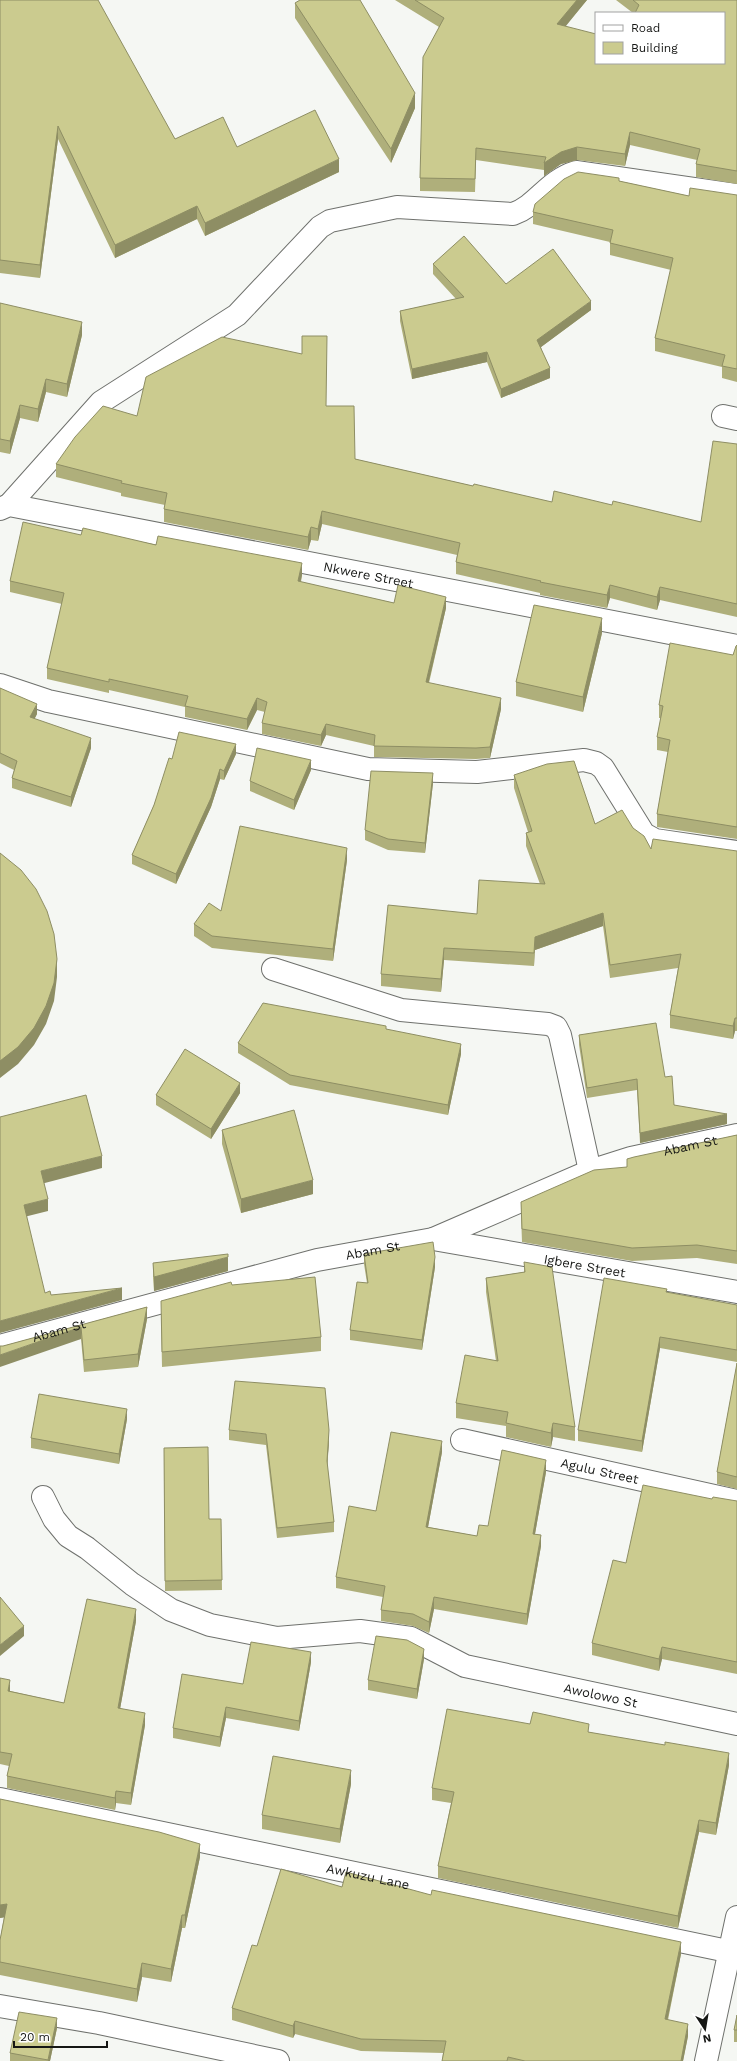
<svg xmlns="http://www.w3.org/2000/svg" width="737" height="2061" font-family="'Work Sans',sans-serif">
<rect width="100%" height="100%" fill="#f5f7f3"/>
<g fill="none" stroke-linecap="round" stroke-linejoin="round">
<g stroke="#6f716d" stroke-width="24">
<g id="street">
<path d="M723,416L737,419"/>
<path d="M9,505L101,402L237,315L320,227L330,221L397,207L513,214C538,205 547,181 576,172L737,195"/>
<path id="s1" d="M0,509L9,505L737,646"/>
<path d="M0,685L48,701L368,769L477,772L584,760L596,763L603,768L644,834L655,840L737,852"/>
<path d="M273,969L401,1010L548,1024L556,1027L560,1035L590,1171"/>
<path id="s2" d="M433,1239L737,1292"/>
<path id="s3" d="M0,1346L317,1260L433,1239L590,1171L631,1158L737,1135"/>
<path id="s4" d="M462,1440L737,1501"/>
<path id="s5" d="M43,1497L54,1519L68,1536L87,1548L132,1584L171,1610L210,1625L277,1638L360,1631L411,1638L465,1666L737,1724"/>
<path id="s6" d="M0,1799L737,1953"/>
<path d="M0,2006L99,2023L278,2061"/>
<path d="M706,2061L737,1917"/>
</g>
</g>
<use href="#street" stroke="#fff" stroke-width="22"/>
</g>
<path fill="#afaf7b" d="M0,0L175,139L237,147L339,172L205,236L197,219L115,258L58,139L40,278L0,273Z
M395,0H587L565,26L596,63L724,13H633L616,0H737V184L696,177V164L697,160L630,145L625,166L577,160L561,164L544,176V170L476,160L475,192L420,191V178L439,27Z
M295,3L415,108L391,163L295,18Z
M619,181L689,196L737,195V382L722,378V367L655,351V338L671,270L610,255V242L533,224V212Z
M433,264L506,284L591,310L541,347L550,378L501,398L487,362L412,379L400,321V311L456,299L433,274Z
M0,303L82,335L67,397L46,392L38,422L20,418L10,454L0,452Z
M326,406L355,459L473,486L552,502L612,505L701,522L737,444V617L660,600L657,610L610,598L607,608L540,595V593L456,574V562L457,555L322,524L318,541L311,540L308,550L164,522V509L165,505L121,496V493L56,477V464L137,416Z
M81,535L156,545L302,575L301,582L394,603L446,608L429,683L501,709L490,758L476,759L374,757V746L326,735L321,746L262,734V723L265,712L257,710L247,730L185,717V707L109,690V693L47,679V668L62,604L10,592V581Z
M602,633L583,712L516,696V682Z
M737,645V839L657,827V814L668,752L657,750V737L661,718H659V705L733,655Z
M0,688L37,714L34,719L91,748L71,807L12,788V778L14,770L0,763Z
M236,754L224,780L220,779L211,807L176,884L132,864V855L154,805L172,759Z
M311,770L294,810L250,791V781Z
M514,775L595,824L633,828L651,849L737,851V1031H735L733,1039L670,1028V1015L678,968L610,978L603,926L535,950L534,966L444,960L441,992L381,986V974L477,914L540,884L526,846V833L528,832L514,788Z
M433,783L425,853L388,850L365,840V830Z
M347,860L333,961L212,948L194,936V924L221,911Z
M386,1029L461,1054L448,1115L290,1085L238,1053V1043Z
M579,1035L665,1077L674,1105L727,1124L640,1143L637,1090L587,1098L579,1045Z
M240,1093L211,1139L156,1105V1095Z
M222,1130L313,1194L241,1213L222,1144Z
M737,1135V1264L697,1258L632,1261L522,1242L521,1215V1202L627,1167V1159Z
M364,1254L435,1267L422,1350L350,1340V1330L367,1283L364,1264Z
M524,1262L575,1427V1441L553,1437L551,1447L506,1437V1426L456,1418V1403L496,1361L486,1292V1278L524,1272Z
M153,1263L228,1271L154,1291L153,1278Z
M232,1285L321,1337V1351L162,1367L161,1315Z
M667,1293L737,1305V1362L660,1348L642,1452L578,1441V1430Z
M147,1307V1319L138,1367L84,1372L81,1339L3,1346Z
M737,1363V1489L717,1484V1472Z
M127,1419L119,1464L31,1448V1438Z
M229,1430L329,1441L327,1465L334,1522V1532L277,1538L266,1445L229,1440Z
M164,1448L209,1519H221L222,1590L165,1591Z
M442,1452L428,1527L477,1536L546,1472L535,1534L541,1546L527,1625L434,1609L429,1633L413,1626L381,1621V1610L383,1597L336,1588V1577L376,1511Z
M712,1499L737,1501V1674L662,1659L659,1671L592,1655V1643L626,1563Z
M136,1621L120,1709L145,1725L131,1805L116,1803L115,1810L7,1788V1776L9,1766L0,1764V1678L10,1691L64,1703Z
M424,1659L417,1699L368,1690V1680Z
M311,1662L299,1731L226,1718L220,1747L173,1738V1728L243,1684Z
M530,1724L589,1732L729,1765L716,1835L699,1832L678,1928L438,1878V1866L451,1803L432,1800V1788Z
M351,1784L340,1843L262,1829V1815Z
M0,1799L200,1857L185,1928H182L171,1982L142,1977L137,2002L0,1975V1940L4,1917L0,1918Z
M342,1887L431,1895L681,1954L668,2020L688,2036L683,2061H442L443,2053L361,2051L295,2034L293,2038L232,2020V2008L257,1946Z
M737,2015V2042H734V2030Z
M57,2028L50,2061H10V2053Z"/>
<path fill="#8e8e64" d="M577,0H587L557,37V24Z
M415,93V108L391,163V149Z
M58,126V139L40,278V265Z
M630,132V145L625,166V154Z
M577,147V160L561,164L544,176V163L561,152Z
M339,159V172L205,236V223Z
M197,206V219L115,258V245Z
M591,301V310L537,350V340Z
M82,322V335L67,397V384Z
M487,352V362L412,379V369Z
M550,368V378L501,398V389Z
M46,379V392L38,422V409Z
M20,405V418L10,454V441Z
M322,511V524L318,541V529Z
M311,527V540L308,550V537Z
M302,563V575L298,593V581Z
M610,585V598L607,608V595Z
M660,587V600L657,610V597Z
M446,597V608L426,693V682Z
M602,618V633L583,712V697Z
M257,698V710L247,730V719Z
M501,698V709L490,758V747Z
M37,704V714L30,728V717Z
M326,724V735L321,746V735Z
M91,738V748L71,807V797Z
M236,744V754L224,780V771Z
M311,760V770L294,810V800Z
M220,769V779L211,807L176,884V874Z
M433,773V783L425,853V843Z
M347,848V860L333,961V949Z
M603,913V926L535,950L534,966L535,937Z
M444,948V960L441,992V979Z
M57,959V977L54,1001L46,1024L34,1045L18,1064L0,1078V1061Z
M735,1018V1031L733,1039V1026Z
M461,1044V1054L448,1115V1105Z
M240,1083V1093L211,1139V1129Z
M727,1114V1124L640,1143V1133Z
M102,1156V1168L41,1184V1171Z
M313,1180V1194L241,1213V1199Z
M48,1199V1211L24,1217V1205Z
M228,1257V1271L154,1291V1277Z
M435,1257V1267L422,1350V1340Z
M122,1288V1300L0,1333V1321Z
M147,1307V1319L138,1367V1354Z
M81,1327V1339L0,1367V1355Z
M660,1337V1348L642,1452V1441Z
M127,1409V1419L119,1464V1454Z
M553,1423V1437L551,1447V1433Z
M329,1430V1441L327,1471V1461Z
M442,1441V1452L426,1538V1527Z
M546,1460V1472L533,1545V1534Z
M541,1535V1546L527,1625V1614Z
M434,1597V1609L429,1633V1622Z
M136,1609V1621L118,1720V1708Z
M24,1626V1636L0,1656V1645Z
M662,1647V1659L659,1671V1659Z
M424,1649V1659L417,1699V1689Z
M311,1652V1662L299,1731V1721Z
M10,1680V1692L8,1691Z
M226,1707V1718L220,1747V1737Z
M145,1713V1725L131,1805V1793Z
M729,1753V1765L716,1835V1823Z
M351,1770V1784L340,1843V1829Z
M116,1791V1803L115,1810V1798Z
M699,1820V1832L678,1928V1916Z
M200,1844V1857L185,1928V1915Z
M7,1904V1917L0,1918V1905Z
M182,1915V1928L171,1982V1969Z
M681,1942V1954L665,2031V2019Z
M142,1963V1977L137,2002V1989Z
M57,2018V2028L50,2061H48Z
M295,2021V2034L293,2038V2026Z
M688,2024V2036L683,2061H681Z"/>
<path fill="#cbcb8f" stroke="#8e8e64" d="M0,0H98L175,139L223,117L237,147L315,110L339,159L205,223L197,206L115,245L58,126L40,265L0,260Z
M300,0H360L415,93L391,149L295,3Z
M415,0H577L557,24L596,34V63H724V13H635L639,5L633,0H737V171L696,164L700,149L630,132L625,154L577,147L561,152L544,163L546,157L476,148L475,179L420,178L423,57L444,18Z
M578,172L619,178V181L689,196L690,188L737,195V369L722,366L725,355L655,338L673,258L610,243L613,230L533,212L535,204L564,179Z
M464,236L506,284L553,249L591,301L537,340L550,368L501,389L487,352L412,369L400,311L464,297L433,264Z
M0,303L82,322L67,384L46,379L38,409L20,405L10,441L0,439Z
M302,336H327L326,406H354L355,459L473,486L474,484L552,502L554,491L612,505L613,501L701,522L713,441L737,444V604L660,587L657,597L610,585L607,595L540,582L541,581L456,562L460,543L322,511L318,529L311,527L308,537L164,509L167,493L121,483L122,481L56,464L75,437L103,406L137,416L146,377L222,337L302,354Z
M23,522L81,535L83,528L156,545L158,536L302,563L298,581L394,603L398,585L446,597L426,682L501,698L490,747L476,748L374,746L375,735L326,724L321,735L262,723L267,702L257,698L247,719L185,706L188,696L109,679V682L47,668L64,593L10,581Z
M534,605L602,618L583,697L516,682Z
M670,643L733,655L736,646L737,645V827L657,814L670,740L657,737L663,706L659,705Z
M0,688L37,704L30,717L91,738L71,797L12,778L17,761L0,753Z
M179,732L236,744L224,771L220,769L211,798L176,874L132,855L154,805L169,758L172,759Z
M257,748L311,760L294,800L250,781Z
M574,761L595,824L622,810L633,828L644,836L651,849L653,839L737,851V1018H735L733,1026L670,1015L681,954L610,965L603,913L535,937L534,953L444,948L441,979L381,974L388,905L477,914L479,880L545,884L526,833L532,831L514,775L547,764Z
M371,771L433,773L425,843L388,839L365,830Z
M240,826L347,848L333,949L212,936L194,924L209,903L221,911Z
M0,853L21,870L36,889L47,911L54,934L57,959L54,983L46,1006L34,1028L18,1047L0,1061Z
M263,1003L386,1026V1029L461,1044L448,1105L290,1075L238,1043Z
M656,1023L665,1077L672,1076L674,1105L727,1114L640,1133L637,1079L587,1088L579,1035Z
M185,1049L240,1083L211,1129L156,1095Z
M86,1095L102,1156L41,1171L48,1199L24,1205L45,1293L50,1291L51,1295L122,1288L0,1321V1117Z
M294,1110L313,1180L241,1199L222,1130Z
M737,1135V1251L697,1245L632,1248L522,1229L521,1202L594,1170L627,1167V1159L634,1157Z
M433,1242L435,1257L422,1340L350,1330L357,1282L368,1283L364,1254Z
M228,1254V1257L154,1277L153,1263Z
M524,1262L552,1267L575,1427L553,1423L551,1433L506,1423L508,1412L456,1403L465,1355L498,1361L486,1278L525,1272Z
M315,1277L321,1337L162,1352L161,1301L231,1282L232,1285Z
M604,1278L667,1289L666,1292L737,1305V1350L660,1337L642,1441L578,1430Z
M147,1307L138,1354L84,1360L81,1327L0,1355V1346H3Z
M737,1363V1477L717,1472Z
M235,1381L325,1388L329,1430L327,1461L334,1522L277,1528L266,1434L229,1430Z
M39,1394L127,1409L119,1454L31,1438Z
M391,1432L442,1441L426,1527L477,1536L479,1525L488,1526L502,1450L546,1460L533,1534L541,1535L527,1614L434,1597L429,1622L413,1614L381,1610L385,1586L336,1577L349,1506L376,1511Z
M208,1447L209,1519H221L222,1580L165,1581L164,1448Z
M643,1485L712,1499L713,1497L737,1501V1662L662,1647L659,1659L592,1643L613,1560L626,1563Z
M0,1597L24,1626L0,1645Z
M87,1599L136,1609L118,1708L145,1713L131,1793L116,1791L115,1798L7,1776L12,1754L0,1752V1678L10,1680L8,1691L64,1703Z
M376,1636L407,1640L424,1649L417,1689L368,1680Z
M251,1642L311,1652L299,1721L226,1707L220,1737L173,1728L182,1674L243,1684Z
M447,1709L530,1724L533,1712L589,1724L588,1732L665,1745V1742L729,1753L716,1823L699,1820L678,1916L438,1866L454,1792L432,1788Z
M273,1756L351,1770L340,1829L262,1815Z
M0,1799L159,1832L200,1844L185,1915H182L171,1969L142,1963L137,1989L0,1962V1940L7,1904L0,1905Z
M281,1869L342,1887L346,1872L431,1895L432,1890L681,1942L665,2019L688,2024L681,2061H525L508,2057L507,2061H442L446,2041L361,2039L295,2021L293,2026L232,2008L252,1945L257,1946Z
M19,2012L57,2018L48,2060L10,2053Z
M737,2015V2030H734Z"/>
<g text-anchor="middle" stroke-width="3" stroke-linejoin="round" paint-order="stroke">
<g font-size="13" fill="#151614" stroke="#fff">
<text dy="5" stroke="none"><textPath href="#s1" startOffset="376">Nkwere Street</textPath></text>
<text dy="5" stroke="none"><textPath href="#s3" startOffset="721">Abam St</textPath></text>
<text dy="5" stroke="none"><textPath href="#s3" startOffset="385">Abam St</textPath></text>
<text dy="5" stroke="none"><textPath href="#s2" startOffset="154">Igbere Street</textPath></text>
<text dy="5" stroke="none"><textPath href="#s3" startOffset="61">Abam St</textPath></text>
<text dy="5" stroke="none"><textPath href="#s4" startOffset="141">Agulu Street</textPath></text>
<text dy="5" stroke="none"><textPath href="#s5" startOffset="618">Awolowo St</textPath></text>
<text dy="5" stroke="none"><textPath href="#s6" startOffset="376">Awkuzu Lane</textPath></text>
</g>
</g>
<rect x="595" y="12" width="130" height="52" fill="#ffffff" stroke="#a1a2a1"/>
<rect x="603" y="25" width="20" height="6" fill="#ffffff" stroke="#a1a2a1"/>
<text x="631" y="32" font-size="12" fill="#151614">Road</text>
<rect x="603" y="42" width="20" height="12" fill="#cbcb8f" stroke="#a1a2a1"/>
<text x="631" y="52" font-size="12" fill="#151614">Building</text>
<g transform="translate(705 2029) rotate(168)" stroke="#ffffff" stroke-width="3" paint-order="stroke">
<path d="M0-3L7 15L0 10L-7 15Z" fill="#151614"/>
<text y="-6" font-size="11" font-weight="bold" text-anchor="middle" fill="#151614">N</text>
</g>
<path d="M14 2041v6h93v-6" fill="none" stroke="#151614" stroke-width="2"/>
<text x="20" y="2041" font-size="12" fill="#151614" stroke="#ffffff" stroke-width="3" paint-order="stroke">20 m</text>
</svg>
